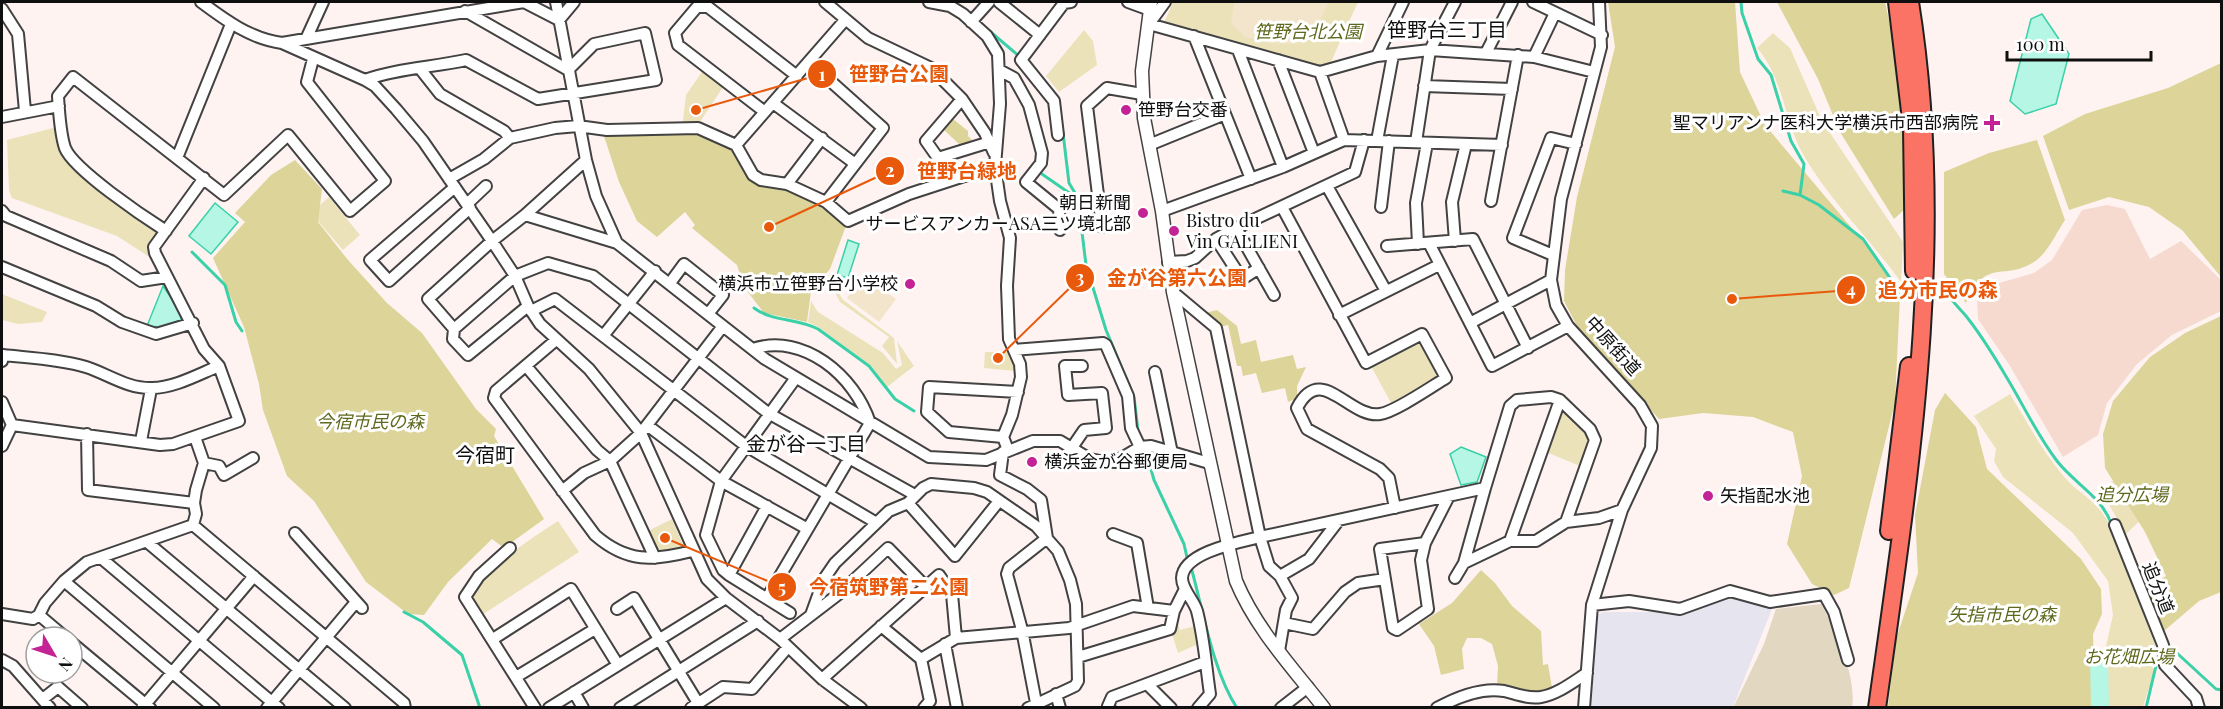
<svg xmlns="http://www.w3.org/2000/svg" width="2223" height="709" font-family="'Playfair Display','Noto Sans JP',serif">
<rect width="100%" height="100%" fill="#fff3f1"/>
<path fill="#e6e4ee" d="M1727,597L1774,609H1772L1733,707L1590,708L1598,615L1603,612H1687Z"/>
<path fill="#f6dad0" d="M2107,205L2125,209L2150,259L2181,241L2221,280V311L2172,335L2137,364L2107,403L2098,435L2063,457L2010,366L1978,319L1977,301L1985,287L2034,273L2052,260L2082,210Z"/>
<path fill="#ebe2b9" d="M1173,2H1358L1330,64L1317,66L1164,23Z
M1084,30L1093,41L1097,65L1059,92L1046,76Z
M1773,33L1790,48L1822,121L1903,242L1901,282C1870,239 1832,203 1805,158C1784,123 1784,78 1757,48Z
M704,69L725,84L698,125L682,128L686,95Z
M57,127L72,166L157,231V236L148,247V256L117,236L12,198L9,191L7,140Z
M329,197L360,235L343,250L311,213Z
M830,274L842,299L894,338L897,364L882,346L889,337L840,302L827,276Z
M2,294L47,312L42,322L18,324L2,320Z
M811,301L818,312L883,353L896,369L902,365L897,341L914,366L887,387L870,365L818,327L808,322Z
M1418,340L1422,342L1439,378L1391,403L1371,366Z
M985,352H1008L1016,371L984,368Z
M2010,394C2026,420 2041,449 2061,473C2077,494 2096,498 2109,524L2155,645L2153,675L2143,707H2103L2104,655L2113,615L2108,581L2073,533L2003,477L1994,461L1996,449L1974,416Z
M1566,410L1589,436L1580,466L1546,452L1560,411Z
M2126,470L2152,509L2126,534L2101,491Z
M672,519L683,545C660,559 657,552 648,531Z
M558,521L579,552L482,615L471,597C492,563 526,542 558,521Z
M1177,621L1180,630L1195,626L1196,645L1178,653L1172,634Z"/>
<path fill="#dcd498" d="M1608,2H1735L1740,72L1765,125L1882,264L1900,296L1895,402L1849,588L1834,595L1812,584L1787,544L1802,476L1793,432L1753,417L1703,413L1659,419L1578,328L1564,301L1565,270L1577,197L1615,47Z
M1777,2H1885C1900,69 1913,140 1905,209L1894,219L1840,132L1818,79Z
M2221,63V277L2182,230L2149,207L2109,197L2069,210L2043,136L2085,114L2168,88Z
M953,119L968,131V136L972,140L960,145L943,129Z
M680,130L710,133L733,148L751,175L822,203L846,226L830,269L811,291L807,322L764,313L744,287L737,265L692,228L695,225L685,212L657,237L637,221L619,182L603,133Z
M2037,140L2065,220C2056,233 2048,253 2034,262C2002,282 1987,256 1966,303L1944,274V172L1989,153Z
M295,160L322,189L318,222L348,260L387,303L422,333L476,409L496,429L494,436L544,519L504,548L492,539L448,582L424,615L408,614L366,582L314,501L287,476L263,410L259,384L244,327L213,258L245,222L235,213L271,175Z
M1217,310L1237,326L1241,344L1256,340L1261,362L1293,355L1297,369L1306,367L1297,386V398L1288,402L1285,388L1262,393L1256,373L1243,376L1241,366H1237L1228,325L1220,327L1205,313Z
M2221,316V592L2199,601L2164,631L2145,589L2166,576L2145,532L2105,468L2103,434L2113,401L2150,357L2185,333Z
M1945,393L1976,427L1987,469L2081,559L2101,589L2102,614L2093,634L2095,707H1888L1896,639L1918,573L1915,515L1935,410Z
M1481,570L1495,583L1512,606L1541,631L1543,665L1548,664L1552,688L1531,693L1497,685L1498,666L1492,644L1481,638H1467L1462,649L1464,669L1441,675L1434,646L1419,624L1452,603Z"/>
<path fill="#e2d7c1" d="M1821,604C1836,630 1857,678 1852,707L1733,708L1764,644L1776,609Z"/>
<path fill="#f2e5cb" d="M1234,2H1328L1319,23L1310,34L1297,44L1270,43L1245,37L1231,23Z
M863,275L896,299L879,322L847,298Z"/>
<path fill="#b5f7e4" stroke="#3ad0a8" stroke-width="1.5" d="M2042,14L2069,54L2056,104L2025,114L2010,101L2031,19Z
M215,203L238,222L211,254L189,236Z
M848,240L859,244L848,278L837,275Z
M163,286L182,314L181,320L161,327L147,326Z
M1461,447L1486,457L1477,482L1461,485L1450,454Z"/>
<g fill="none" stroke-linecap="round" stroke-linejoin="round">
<path stroke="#3ad0a8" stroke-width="3" d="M1741,2L1742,13L1758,59L1771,75L1791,141L1804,164L1800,195L1819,205L1863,239L1904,298
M986,28L1020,57
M1063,133L1069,183L1078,198
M1039,172L1078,199L1086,265L1106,330L1134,397L1138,431
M1783,191L1800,195
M192,252L225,285L236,322L242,331
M1943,288C1950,299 1958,307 1966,316C1978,331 1997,361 2007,378C2024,406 2037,435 2057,461C2075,484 2101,496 2111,523
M754,308C773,322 797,318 818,329L869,366L895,399L914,411
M1145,448L1154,480L1184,544L1188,562
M1191,567C1203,610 1213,672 1237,708
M404,612L423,622L462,655L480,708
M2166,643L2216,689L2222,690
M2146,708L2159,653"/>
<path stroke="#b5f7e4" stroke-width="18" d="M2099,659L2100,708"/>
<g stroke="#424242" stroke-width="14">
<path id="minor" d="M201,2C225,20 251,39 282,43L365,80L375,86L396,109L423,141L492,241L515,276L528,306L540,324L589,369L641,433L707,579L726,598L780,639L822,679L861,708
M556,2L586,160L596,196L617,243
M825,2L868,38L931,68L962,99L985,133L994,153
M929,2L950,6L963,14L987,36L998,54L1000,104L995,166L1000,201L1010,238L1007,286L1009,339L1020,364L1021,377L1012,415L1003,437L1008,450
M999,2L1040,35
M1128,2L1150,10
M1165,2L1149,24L1320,72L1377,56L1430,50L1534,57L1594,72
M1533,2L1602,35
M2,9L18,34L25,111
M971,22L989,2
M1194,36L1251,179
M307,37L323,2
M282,43L524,2L559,20L574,2
M1238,50L1283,167
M1486,53L1512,2
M1377,56L1403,2
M1534,57L1555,13
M1278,60L1314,153
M809,62L883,128L826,202
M421,70L440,94L504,131L510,138
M999,70L1014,78L1029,105L1042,153L1041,163L1026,182L1059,209L1060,230
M1320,72L1344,140
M365,80C394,69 434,67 466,60L538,99L656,80L645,33L594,44L568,70L465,11
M1424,86L1512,89
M962,99L926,141L938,158L990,142
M773,103L854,163
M765,112L678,45L675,33L697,7H708L797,76
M2,117L59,106
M1058,135L1054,101L1021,60L1064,3L1071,2
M1377,141L1393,55
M1416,142L1430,50L1455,2
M736,145L845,20
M1149,145L1225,114
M177,158L231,24
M449,179L484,159L510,138L555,128L578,126L607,130L698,128L736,145L753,175L761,180L787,184L826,202L848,221L909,194L995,166
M787,184L822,138
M1327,186L1386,291
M455,187L370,260L389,281L470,208
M1491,201L1518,55
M467,204L486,186
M1282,207L1366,363L1422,334L1446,378C1431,387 1395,412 1380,414C1349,419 1321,361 1297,408L1307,429L1380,469L1389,478L1395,508
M1381,207L1389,141
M2,211L6,216L111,261L141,281L167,277
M1162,211L1283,167L1344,140L1502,145
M525,215L586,160
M1102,227L1087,106L1107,88L1142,94
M1236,228L1274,295
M166,231C144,217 74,170 65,148C60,133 59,112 58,96L73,77L224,195L288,135L350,211L385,181L307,82L313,59
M1216,239L1242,279L1259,268
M1455,241L1452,202L1466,144
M1429,243L1492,366L1568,326
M1418,244L1416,203L1427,143
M1387,246L1473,239L1528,348
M1553,255L1513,238L1551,138L1576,144
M1168,262L1187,261L1195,258L1216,239L1236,228L1355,172L1364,140
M2,267L96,306L122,322L156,334L193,323
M670,283L684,264L723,295L708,314
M1173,292L1216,328L1260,537L1269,566L1280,576L1292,598L1286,610L1279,651
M528,306L468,355L453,339L454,329L428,299L492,241L525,215L617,243L765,359L929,457L986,460L1033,441H1060L1090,459L1100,461L1115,462L1140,447L1151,446L1209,463
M531,311L555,299L746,446L875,522
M1339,315L1439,265
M1470,323L1551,280
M454,329L515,276L548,263L593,276L768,413L915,495
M603,336L655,271
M556,340L496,391L494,398L595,535C627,563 653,561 692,551
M753,349C803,332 855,376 870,423L767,598
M1014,350L1103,343L1106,345L1128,396L1131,428L1140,447
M2,361L3,355C30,358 59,359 86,367C108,374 128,389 152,388C174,388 199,374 219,366
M526,366L597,450L610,461L655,558
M1155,372L1172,453
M2,402L12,425L2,446
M12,425L160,445L173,444L239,421L219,366L204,349L155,253L154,247L204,178
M647,425L721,481L806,528
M87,434L88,490L194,503
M1003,437L949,432L927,412L929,387L1018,392
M141,441L151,389
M1071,449L1084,430L1106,428L1102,393L1068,395L1065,366H1082
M1003,452L1000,475L1027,489L1041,500L1047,538
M204,463L219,466L224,475L253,458
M562,491L584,473L610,461L641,433L723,326
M908,503L955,556L999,501
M767,506L729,575L790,613
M193,525L404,703L405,708
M2115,525L2163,645L2165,665L2196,698L2199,708
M295,533L362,608
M1113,534L1137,543L1148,608
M1510,541L1560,400
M147,542L345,708
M1425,543L1380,549L1393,628L1397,630L1428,609L1421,560L1425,543L1449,496
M510,548L479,576L465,597L535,708
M101,558L279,708
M1464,563L1485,488
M729,575L723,570L706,535L721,481L795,379
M1280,576L1309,559L1339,520
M1455,578L1464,563L1510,541H1536L1566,522L1599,518L1622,510
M64,581L214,708
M1592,605L1629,601L1680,609L1730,591L1770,602L1824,594L1834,612L1848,660
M617,609L634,598L698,703
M2,614L33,619L39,615L45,603L64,581L87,562L193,525L196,514L194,503L196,490L204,463L195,437
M39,615L65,637
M811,615L824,579L835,563L889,511L908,503L923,488L931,484L974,488L987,492L1036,526L1058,551L1070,580L1076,604L1078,681L1075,686L1028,708
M1284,623L1313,629L1345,592L1358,583L1385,579
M881,626L921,659L930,701L924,708
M493,639L571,589L618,665
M780,639L840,593L888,548L925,586
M72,643L150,708
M945,644L957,708
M1078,657L1170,629L1174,611L1185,589
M921,659L956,638L1069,628L1133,606L1174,611
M2,660L13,666L50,708
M516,677L595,629
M822,679L939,575L952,594L956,638
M1148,685L1171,708
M574,692L583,708
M1056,694L1060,708
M44,698L58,687L82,708
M142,708L254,576
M267,708L356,602
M549,708L726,598
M620,708L758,621
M691,708L723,687L752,689L788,647
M1037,708L1022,630L1007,574L1009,568L1047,538
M1110,708L1108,706L1112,697L1205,662
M1198,708L1210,694C1206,667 1204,638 1197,611C1194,600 1182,590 1182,578C1183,552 1240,542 1260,537L1485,488L1510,406L1517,400L1551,397L1560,400L1590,429L1595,440L1566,522
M1281,708L1308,687
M1437,708C1457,697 1481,687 1504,691C1517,694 1528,699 1541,697C1558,694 1573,682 1587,673
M1584,708L1592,605L1622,510L1651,448L1652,426L1640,405L1568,326L1556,305L1551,280L1561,199L1601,47L1599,2"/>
</g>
<g stroke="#424242" stroke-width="15">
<path id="tertiary" d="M1151,2L1142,71L1144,118L1162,211L1173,292L1236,581C1256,629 1292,667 1324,708"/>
</g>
<g stroke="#202020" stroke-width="20">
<path id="primary" d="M1897,2L1912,128L1914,271
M1889,531L1909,366
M1877,708C1910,473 1948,238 1910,2"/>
</g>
<use href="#minor" stroke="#fff" stroke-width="10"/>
<use href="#tertiary" stroke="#fff" stroke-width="12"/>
<use href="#primary" stroke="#fb7365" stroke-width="16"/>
</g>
<g fill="#c32395" stroke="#fff" stroke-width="2">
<circle cx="1126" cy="110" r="6"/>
<path d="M1989 114h6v6h6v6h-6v6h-6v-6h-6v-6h6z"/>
<circle cx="1143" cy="213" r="6"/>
<circle cx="1174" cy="231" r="6"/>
<circle cx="910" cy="284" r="6"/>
<circle cx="1032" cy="462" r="6"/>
<circle cx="1708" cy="496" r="6"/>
</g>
<g text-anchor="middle" stroke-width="6" stroke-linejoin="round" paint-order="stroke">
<g font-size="18" font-style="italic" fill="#5f691d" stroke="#fff">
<text x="1308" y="38">笹野台北公園</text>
<text x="370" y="428">今宿市民の森</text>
<text x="2132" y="501">追分広場</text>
<text x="2002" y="621">矢指市民の森</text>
<text x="2129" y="663">お花畑広場</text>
</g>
<g font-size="18" fill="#0f0f0f" stroke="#fff" text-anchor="start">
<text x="1138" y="116">笹野台交番</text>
<text x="1978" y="129" text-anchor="end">聖マリアンナ医科大学横浜市西部病院</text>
<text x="1131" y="209" text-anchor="end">朝日新聞<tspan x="1131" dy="21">サービスアンカーASA三ツ境北部</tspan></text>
<text x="1186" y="227">Bistro du<tspan x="1186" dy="21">Vin GALLIENI</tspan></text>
<text x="898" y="290" text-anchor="end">横浜市立笹野台小学校</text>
<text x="1044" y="468">横浜金が谷郵便局</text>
<text x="1720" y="502">矢指配水池</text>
</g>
<g font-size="18" fill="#0f0f0f" stroke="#fff">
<text transform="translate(1613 346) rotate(48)" y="6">中原街道</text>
<text transform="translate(2158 588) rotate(68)" y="6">追分道</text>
</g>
<g font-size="20" fill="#0f0f0f" stroke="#fff">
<text x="1447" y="37">笹野台三丁目</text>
<text x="806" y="451">金が谷一丁目</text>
<text x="485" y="462">今宿町</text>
</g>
</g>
<path fill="none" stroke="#e8590c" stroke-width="2" d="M696 110L822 74M769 227L890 171M998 358L1080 278M1732 299L1851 290M665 538L782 587"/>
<g fill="#e8590c" stroke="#fff" stroke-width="2">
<circle cx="696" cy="110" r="6"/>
<circle cx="769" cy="227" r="6"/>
<circle cx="998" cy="358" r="6"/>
<circle cx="1732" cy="299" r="6"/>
<circle cx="665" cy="538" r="6"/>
<circle cx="822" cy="74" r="15"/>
<circle cx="890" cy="171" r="15"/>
<circle cx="1080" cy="278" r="15"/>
<circle cx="1851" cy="290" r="15"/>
<circle cx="782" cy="587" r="15"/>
</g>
<g font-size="18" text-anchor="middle" font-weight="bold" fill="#fff">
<text x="822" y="81">1</text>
<text x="890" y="177">2</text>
<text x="1080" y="284">3</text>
<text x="1851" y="296">4</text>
<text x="782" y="594">5</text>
</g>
<g font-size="20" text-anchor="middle" font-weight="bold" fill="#e8590c" stroke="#fff" stroke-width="6" stroke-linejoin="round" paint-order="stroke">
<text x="899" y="81">笹野台公園</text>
<text x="967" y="178">笹野台緑地</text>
<text x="1177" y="285">金が谷第六公園</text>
<text x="1938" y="297">追分市民の森</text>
<text x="889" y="594">今宿筑野第二公園</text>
</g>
<rect width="2223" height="709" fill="none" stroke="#0f0f0f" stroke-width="6"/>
<g transform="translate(54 655) rotate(129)"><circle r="28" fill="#ffffff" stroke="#9f9f9f" stroke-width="1.5"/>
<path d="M0-4.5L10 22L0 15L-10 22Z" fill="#c32395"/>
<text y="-9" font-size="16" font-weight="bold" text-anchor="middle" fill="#0f0f0f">N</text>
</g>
<path d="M2007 51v9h144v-9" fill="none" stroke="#0f0f0f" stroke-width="3"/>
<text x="2016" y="51" font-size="18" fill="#0f0f0f" stroke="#ffffff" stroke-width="4.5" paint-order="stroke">100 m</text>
</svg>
